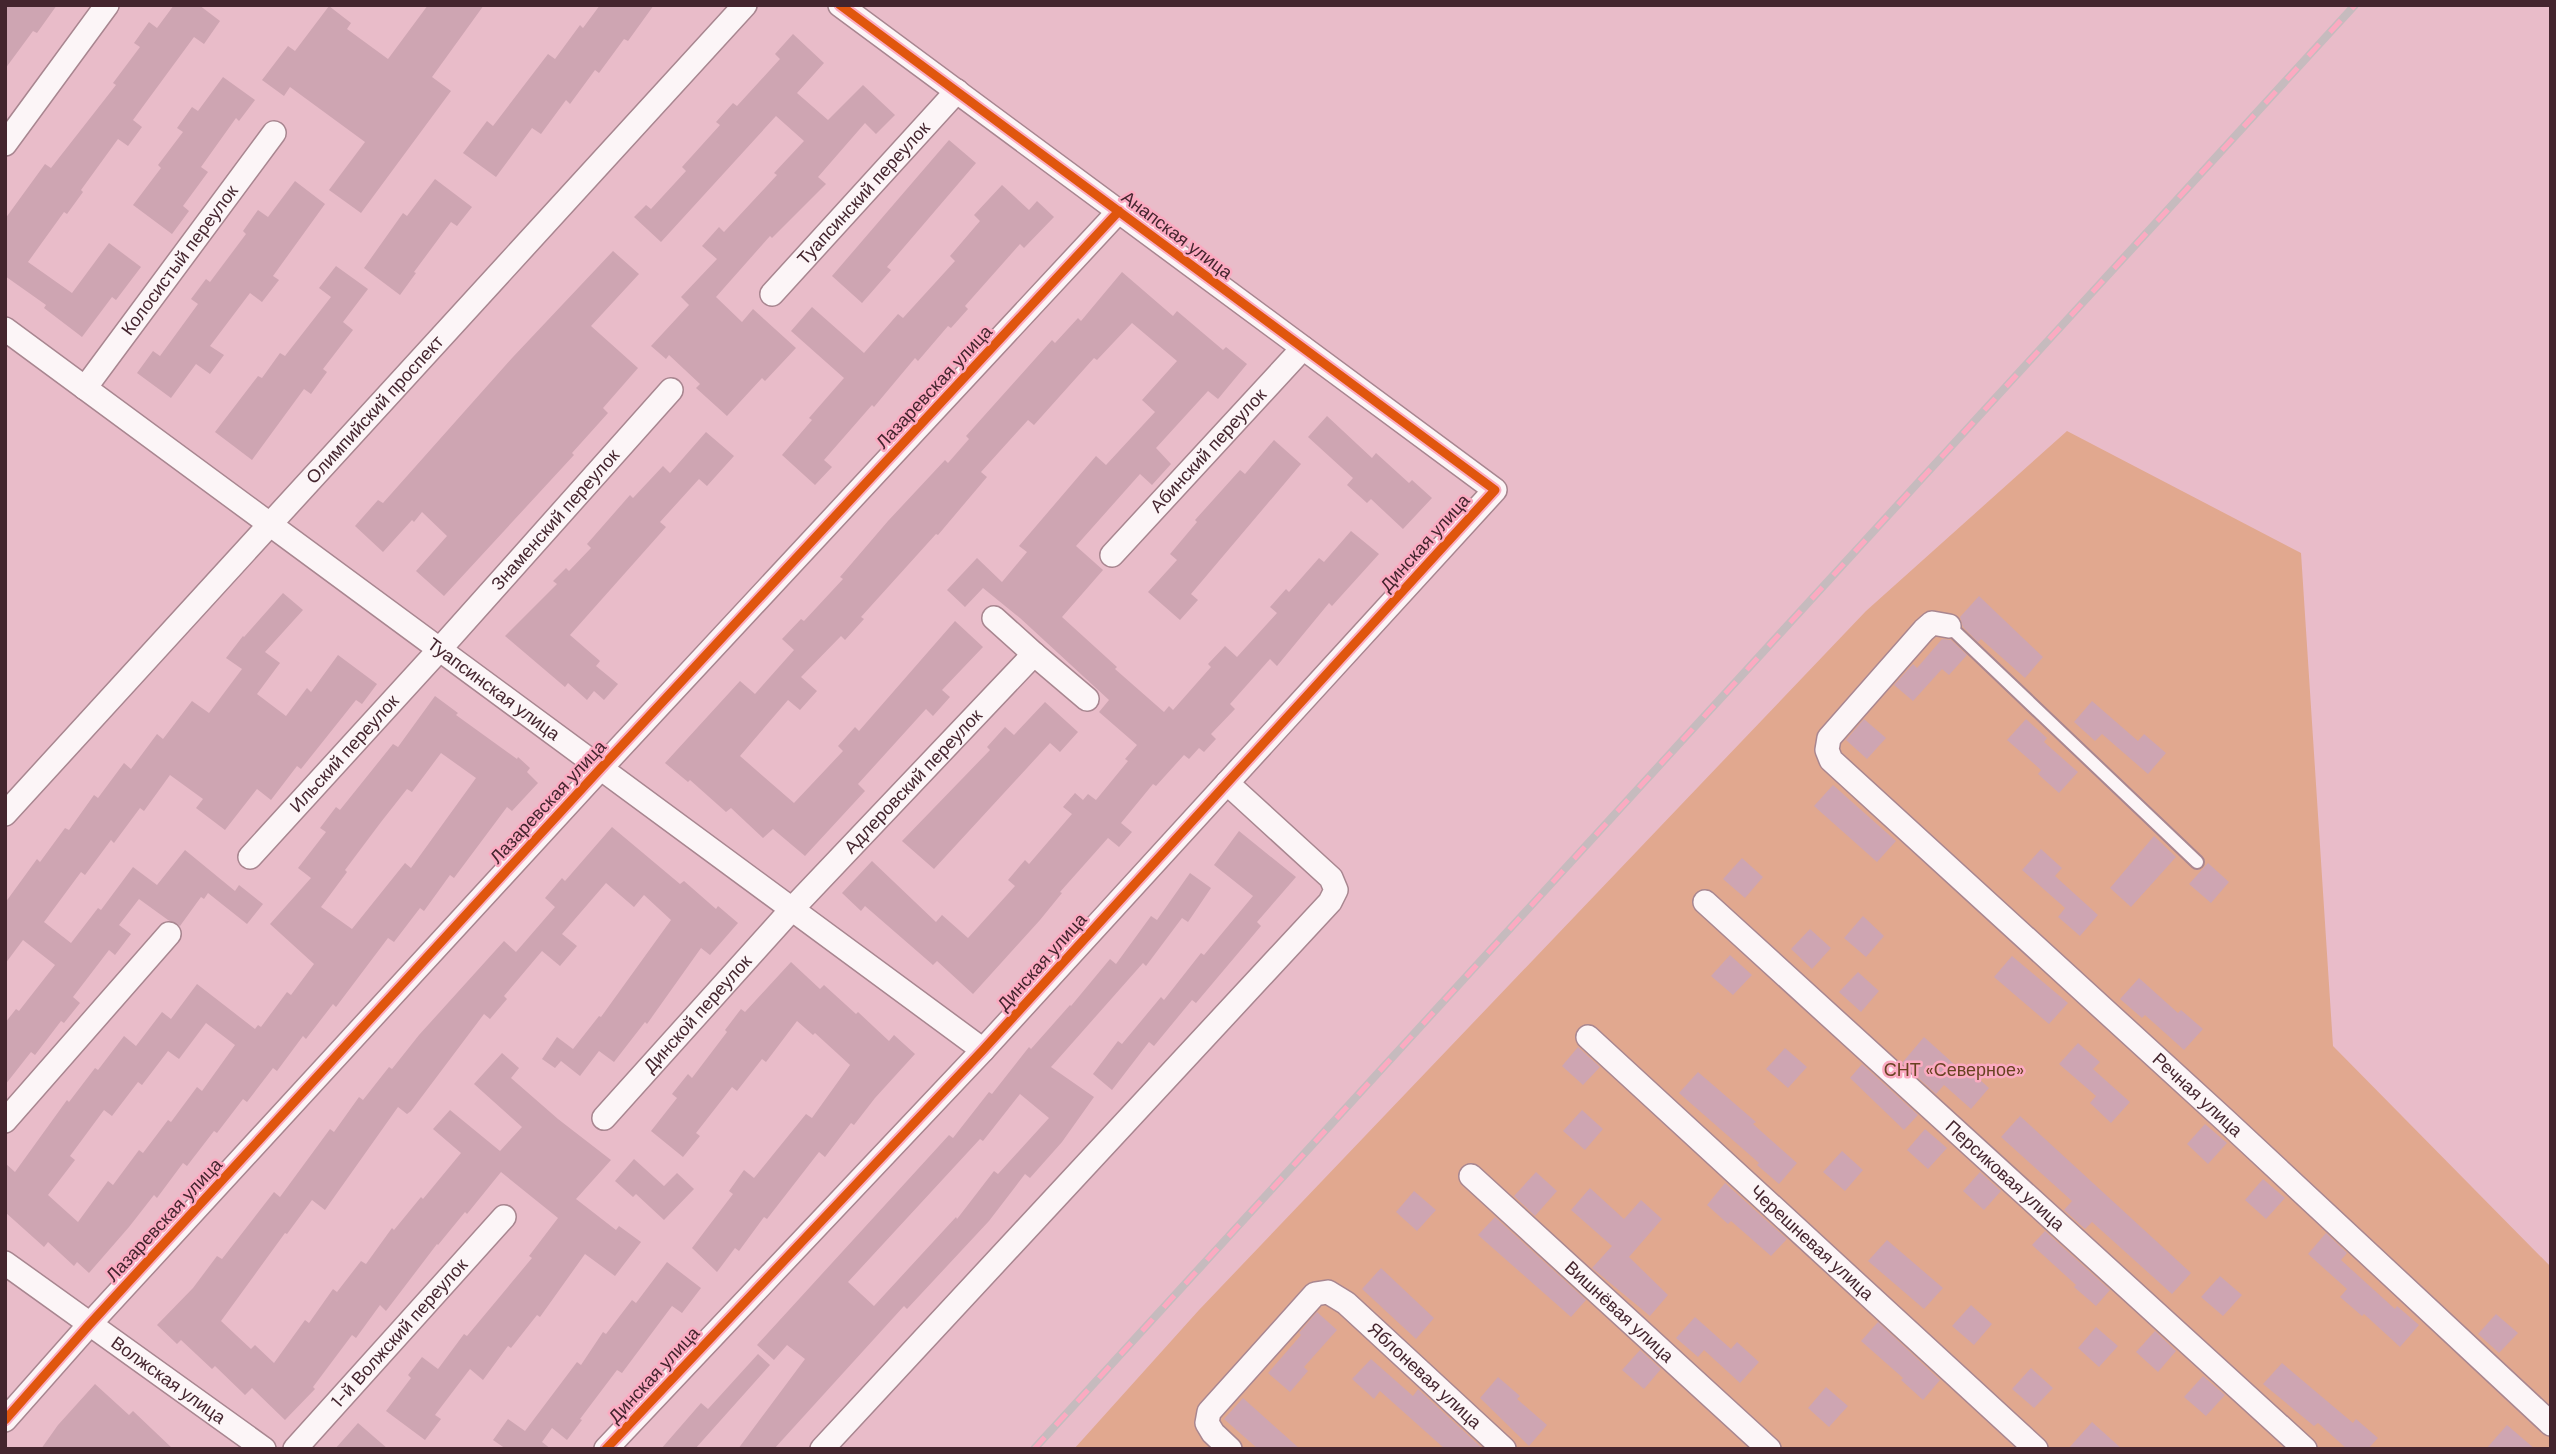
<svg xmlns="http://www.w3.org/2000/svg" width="2556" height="1454" font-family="'DM Sans',sans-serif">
<rect width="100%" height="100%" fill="#e9bcc9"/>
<path fill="#e1a88f" d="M2067,431L2301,553L2333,1046L2551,1267V1449H1074L1199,1310L1866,611Z"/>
<path fill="#cea5b2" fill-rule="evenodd" d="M5,5H57L37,33L33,31L5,69Z
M174,5H199L220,21L204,44L194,37L133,120L142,127L128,146L118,139L81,190L83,192L67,214L64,212L28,262L72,293L109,243L141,267L116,300L112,297L82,337L44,308L46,305L5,276V219L45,164L51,168L116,85L113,83L140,47L134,43L149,22L157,28Z
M428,5H484L432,77L451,91L361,213L329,190L365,142L290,87L284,96L262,80L288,46L295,51L329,6L351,23L347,29L388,59Z
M600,5H654L628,41L624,39L599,73L595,70L570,104L566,100L541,134L532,128L496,177L463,153L487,121L493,126L548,54L555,59L580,25L583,28Z
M793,34L824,63L797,93L828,120L863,85L895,115L876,134L865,123L818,177L826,184L772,238L770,236L716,297L742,322L753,309L796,348L765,381L762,378L727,416L696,388L700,384L669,355L666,359L651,346L689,305L681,297L717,259L702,246L719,227L724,232L777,175L774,173L804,141L776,116L661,242L634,217L646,205L651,209L686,171L682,167L720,125L716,122L733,103L737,106L780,59L775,54Z
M223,77L255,100L239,121L236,118L201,167L208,172L183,206L189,211L172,234L133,205L161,168L158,165L183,132L177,128L192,107L198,111Z
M949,140L976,163L887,267L891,270L862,303L832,276Z
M435,179L472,207L457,226L451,222L414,272L416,273L400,295L364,268L403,213L407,216Z
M295,181L325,204L273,276L279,280L262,302L250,293L210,346L224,355L210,374L196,364L171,398L137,373L153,351L160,356L198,304L191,299L206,279L210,282L246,234L243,231L258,210L268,217Z
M1002,185L1029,210L1037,201L1054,217L1024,248L1020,244L965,306L968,309L951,328L948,326L918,361L915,358L874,407L872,405L824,460L832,467L815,485L782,455L812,420L809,418L844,378L791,331L812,307L864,353L898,314L903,318L955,261L950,256L980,221L974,215Z
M613,251L639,274L591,326L638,368L603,408L608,413L572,453L574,455L444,596L416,571L447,536L422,512L414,522L412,520L383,552L355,526L378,500L383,503L513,357Z
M336,266L368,289L343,322L353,330L323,369L327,372L311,394L304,389L252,460L215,432L258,376L262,378L280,353L285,356L331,297L319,288Z
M1122,272L1173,316L1177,311L1223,350L1226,347L1247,364L1218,399L1208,391L1156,448L1171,464L1152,485L1140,474L1076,546L1103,570L1062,617L1117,667L1115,669L1164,712L1169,706L1173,710L1211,667L1208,664L1225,646L1237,657L1277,613L1270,607L1286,589L1289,592L1319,558L1324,562L1351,531L1379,554L1332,606L1329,603L1277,666L1270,659L1230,704L1235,709L1211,734L1216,739L1204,752L1199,748L1189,759L1184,755L1156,786L1153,784L1121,823L1132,832L1119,847L1108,838L1060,892L1062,893L1040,920L973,994L937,961L933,965L865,906L861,911L842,893L872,861L936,922L942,915L968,938L1015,886L1008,880L1025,860L1029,864L1072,814L1063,807L1075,793L1083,800L1088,794L1096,800L1128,761L1125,759L1137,745L1099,712L1109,700L1020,618L983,588L965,607L947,590L977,558L1002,582L1027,552L1019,546L1096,456L1106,465L1155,412L1142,400L1177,361L1132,323L1097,360L1094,358L1034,425L1028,420L981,472L987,477L938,535L936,534L861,617L864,619L845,640L841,636L801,677L817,691L800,710L788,700L740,756L794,803L843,751L838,746L855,727L859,731L955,621L983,647L942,690L950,697L933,716L926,709L858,784L865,791L805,856L773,829L763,838L731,808L726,812L690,780L688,782L665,763L740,681L755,694L794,650L782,639L801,619L804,621L843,579L840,577L888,521L945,460L948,463L969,439L966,436L1052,340L1055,343L1078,318L1081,321Z
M1327,416L1372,458L1376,453L1409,483L1412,480L1432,498L1403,529L1371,499L1367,503L1347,485L1353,478L1308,437Z
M706,432L734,456L707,486L699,479L660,522L666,527L570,635L600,661L596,666L618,684L604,700L594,691L587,700L568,683L565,687L505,636L557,584L553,581L566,568L569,571L591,548L587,544L630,495L633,498L663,466L670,473Z
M1274,440L1301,464L1191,594L1198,600L1180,620L1148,592L1177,560L1170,554L1197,522L1195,520L1240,470L1245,474Z
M283,593L303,610L265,652L280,663L257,694L286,716L307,688L311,692L338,655L377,684L362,704L356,700L301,769L297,766L271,800L257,789L225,830L196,808L203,799L170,775L144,811L140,808L114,843L111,840L85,875L81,872L44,922L71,943L98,908L101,910L133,867L157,885L185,850L235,891L239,885L263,904L247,924L208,893L204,899L201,897L180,926L168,920L139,899L119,925L131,934L115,955L109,950L73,997L80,1003L64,1023L61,1021L35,1055L31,1052L5,1085V1023L16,1009L19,1011L55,965L23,940L5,964V903L37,859L40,862L65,828L69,830L94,795L98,798L124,763L131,769L157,734L163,739L192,701L209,713L242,669L226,658L243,636L244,637Z
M1979,596L2043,657L2025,678L1981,639L1978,642L1963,627L1960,617Z
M1942,639L1951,640L1967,655L1949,675L1942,669L1913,701L1894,685L1913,664L1917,668Z
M435,696L458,713L456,715L517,759L518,757L530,768L527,772L538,783L512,811L507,807L454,878L450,875L424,911L420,908L394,942L388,938L336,1007L333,1004L306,1039L303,1036L277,1071L273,1068L247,1102L243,1099L217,1133L214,1131L187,1166L183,1163L157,1198L154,1195L129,1227L89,1273L77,1262L74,1266L48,1242L44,1247L5,1212V1163L15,1172L67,1100L69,1102L95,1068L98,1070L124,1036L136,1046L162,1012L171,1019L197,984L255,1029L258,1025L261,1027L287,992L291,995L314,964L270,924L311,878L298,868L326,832L320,828L336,807L340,810L393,744L398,747ZM441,753L476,778L411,868L405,863L352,929L321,907L347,872L345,870L381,822L407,789L412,792ZM206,1023L235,1045L202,1091L197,1087L171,1122L168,1120L143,1153L139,1150L113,1185L108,1181L78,1222L48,1195L75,1160L70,1156L104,1110L112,1116L138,1082L142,1085L168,1051L179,1059Z
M2092,701L2138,741L2144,734L2166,753L2148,774L2102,734L2095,741L2074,722Z
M1045,702L1078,732L1060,752L1050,743L934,869L902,841L990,750L987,747L1005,727L1014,735Z
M1864,719L1886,738L1867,759L1846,740Z
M2026,719L2047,738L2044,742L2078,772L2059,793L2038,774L2041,770L2007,740Z
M1833,785L1896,841L1877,862L1814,806Z
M612,827L680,884L684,881L716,909L718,906L738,923L710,955L701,948L647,1024L645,1022L614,1062L599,1051L580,1076L561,1061L555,1068L542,1059L557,1037L573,1049L599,1016L601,1017L671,920L644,895L634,907L606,883L562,934L577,946L560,966L542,951L504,996L507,999L490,1019L484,1014L411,1111L407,1114L398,1107L325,1210L312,1200L287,1234L285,1233L221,1321L251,1349L255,1345L274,1363L305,1320L309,1323L333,1289L337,1292L361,1261L366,1264L392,1228L394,1230L421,1197L423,1199L461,1153L433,1129L450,1110L500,1151L522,1127L474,1084L502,1053L519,1068L511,1078L558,1119L611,1160L576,1199L616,1230L619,1226L641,1242L615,1276L585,1254L540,1317L537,1315L511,1348L508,1346L483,1380L470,1369L435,1415L441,1419L425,1440L386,1411L411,1378L408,1375L422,1357L438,1369L464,1334L467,1336L532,1258L529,1256L558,1218L501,1172L467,1214L465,1212L438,1245L437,1244L386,1311L380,1305L356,1338L352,1335L313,1387L315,1389L285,1420L252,1388L245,1395L215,1366L212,1369L181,1340L177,1344L157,1325L193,1288L217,1256L222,1259L274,1192L280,1197L330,1129L334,1132L359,1097L363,1100L389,1067L392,1069L419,1035L504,941L516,952L555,907L545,898L562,878L565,881Z
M1239,831L1296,877L1257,922L1261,926L1196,1003L1192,1000L1154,1046L1149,1042L1112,1090L1093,1074L1118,1041L1122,1044L1161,997L1164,1000L1201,953L1204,955L1253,896L1214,865Z
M2154,836L2176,857L2131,907L2110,888Z
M2041,849L2062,868L2055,876L2098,915L2080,936L2058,917L2065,908L2022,870Z
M1742,858L1763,877L1745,898L1723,879Z
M2208,863L2229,882L2211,903L2189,884Z
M1190,873L1211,888L1188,922L1182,918L1146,966L1143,963L1051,1067L1094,1097L1062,1142L1030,1178L1025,1174L989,1221L907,1309L904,1306L774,1449H738L805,1359L787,1345L774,1360L757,1345L949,1135L953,1138L989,1092L992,1094L1029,1047L1031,1049L1070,1005L1071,1006L1110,959L1116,964L1151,916L1157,920ZM1020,1094L1049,1118L998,1174L994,1171L957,1219L956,1217L874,1306L848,1282L980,1139L983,1141Z
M1863,916L1884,936L1866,957L1844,938Z
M1810,929L1831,948L1812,969L1791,949Z
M1730,955L1752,975L1733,995L1711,976Z
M2012,956L2068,1003L2049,1024L1994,977Z
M791,962L820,989L824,985L856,1014L858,1012L889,1041L894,1035L915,1054L875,1098L854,1125L851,1123L825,1157L819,1152L767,1219L764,1217L739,1251L735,1248L717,1272L692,1248L733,1194L729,1191L744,1170L754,1178L806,1114L812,1118L850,1065L815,1033L813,1035L797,1021L766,1062L762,1059L737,1091L732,1087L696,1133L700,1136L683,1157L651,1131L677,1098L672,1094L688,1074L692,1078L727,1032L725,1030L741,1009L745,1012Z
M1858,972L1879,991L1861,1012L1839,992Z
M2139,978L2178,1013L2181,1010L2203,1029L2184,1050L2145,1015L2142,1018L2120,999Z
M1924,1037L1964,1073L1968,1069L1989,1088L1971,1109L1944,1085L1936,1094L1902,1063Z
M2078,1043L2100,1062L2093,1069L2130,1102L2111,1123L2090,1103L2096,1096L2059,1064Z
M1578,1047L1600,1067L1583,1085L1562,1066Z
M1785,1048L1807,1067L1788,1088L1766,1069Z
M1862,1064L1918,1115L1904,1130L1850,1078Z
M1698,1072L1756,1122L1753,1124L1797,1163L1779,1184L1757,1165L1759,1163L1679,1093Z
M1582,1110L1603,1129L1585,1150L1563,1131Z
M2020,1116L2191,1273L2172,1294L2092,1222L2085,1229L2064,1210L2072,1201L2001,1137Z
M2205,1124L2227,1143L2208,1164L2187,1144Z
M1925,1129L1947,1148L1928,1169L1907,1150Z
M1842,1151L1863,1170L1845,1191L1823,1172Z
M634,1159L664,1186L677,1173L694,1189L664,1220L636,1194L633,1197L615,1181Z
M1536,1172L1557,1191L1535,1216L1514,1196Z
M1980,1172L2001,1191L1984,1210L1963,1191Z
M2263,1179L2285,1198L2266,1219L2245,1200Z
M1725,1183L1787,1239L1771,1256L1731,1221L1728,1224L1707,1205Z
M1590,1188L1624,1219L1641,1200L1662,1219L1629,1257L1668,1295L1650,1316L1592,1268L1612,1246L1571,1210Z
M1414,1191L1436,1210L1417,1231L1396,1212Z
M1495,1217L1586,1300L1571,1317L1478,1235Z
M2045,1231L2110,1290L2096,1306L2074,1287L2076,1285L2032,1245Z
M2326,1233L2347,1253L2341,1260L2395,1309L2397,1306L2419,1325L2400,1347L2364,1314L2362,1316L2340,1297L2347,1289L2308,1254Z
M1887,1240L1943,1288L1924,1309L1868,1261Z
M667,1262L701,1288L682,1313L672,1306L622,1373L617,1370L580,1419L582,1420L567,1440L552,1428L542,1442L551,1449H506L493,1440L508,1419L525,1431L577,1362L581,1365L603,1332L606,1334L632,1300L636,1303Z
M1381,1268L1434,1318L1416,1339L1362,1289Z
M2220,1276L2242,1295L2223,1316L2201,1297Z
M1971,1305L1992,1324L1974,1345L1952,1326Z
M1317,1312L1337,1330L1304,1367L1308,1371L1290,1392L1268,1373L1301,1335L1299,1333Z
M2496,1314L2518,1333L2499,1353L2478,1334Z
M1695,1317L1731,1349L1737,1342L1759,1362L1740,1383L1704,1350L1698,1357L1676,1338Z
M1878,1322L1940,1380L1923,1400L1901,1380L1903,1378L1861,1341Z
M2096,1327L2118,1346L2099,1367L2078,1348Z
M2155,1331L2176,1351L2158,1372L2136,1352Z
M1640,1350L1661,1369L1644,1389L1622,1370Z
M758,1354L770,1365L695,1449H661L701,1403L708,1409Z
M1371,1359L1413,1396L1418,1389L1483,1449H1445L1380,1391L1374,1399L1352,1379Z
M2282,1363L2353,1423L2356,1419L2378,1438L2368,1449H2347L2318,1423L2314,1426L2263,1384Z
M2031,1368L2053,1388L2034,1408L2012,1389Z
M2203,1376L2225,1395L2206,1416L2184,1397Z
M1498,1377L1520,1396L1517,1399L1547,1425L1529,1446L1480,1398Z
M95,1384L129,1415L133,1411L173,1449H41L58,1425Z
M1826,1387L1848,1406L1829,1427L1808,1408Z
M1243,1398L1300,1449H1258L1224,1419Z
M2092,1422L2122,1449H2068Z
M358,1423L388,1449H335Z
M2507,1425L2535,1449H2486Z"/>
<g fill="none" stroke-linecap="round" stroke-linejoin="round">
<g stroke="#a88690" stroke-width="16">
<path id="lane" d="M1949,626L2197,862"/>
</g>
<g stroke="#a88690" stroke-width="26">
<g id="street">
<path d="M5,144L107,5"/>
<path id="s1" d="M772,294L957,91"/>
<path id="s2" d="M5,329L983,1050"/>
<path id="s3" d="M85,388L274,133"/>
<path id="s4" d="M1112,555L1303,348"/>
<path d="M994,618L1034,654"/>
<path id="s5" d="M1949,626L1932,623L1924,630L1829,738L1827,750L1831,760L2226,1121L2551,1424"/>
<path id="s6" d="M5,814L745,5"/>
<path id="s7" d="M250,857L439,650L671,390"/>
<path id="s8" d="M1705,902L2305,1449"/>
<path id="s9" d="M1588,1037L2036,1449"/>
<path id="s10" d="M604,1118L792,909L1034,654L1087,699"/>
<path d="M5,1121L169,934"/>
<path id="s11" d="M1471,1176L1769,1449"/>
<path id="s12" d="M5,1263L264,1449"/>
<path d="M5,1420L89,1325L601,768L1119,211"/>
<path id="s13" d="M295,1449L504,1217"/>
<path d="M606,1449L983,1050L1495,490L840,5"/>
<path d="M822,1449L1330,902L1336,890L1331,878L1227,783"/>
<path id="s14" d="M1230,1449L1213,1433L1207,1423L1209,1412L1315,1294L1328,1292L1346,1303L1504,1449"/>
</g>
</g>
<use href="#lane" stroke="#fcf5f7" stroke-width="12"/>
<use href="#street" stroke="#fcf5f7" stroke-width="23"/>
<g stroke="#c6bbbe" stroke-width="8">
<path id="rail" d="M1034,1449L2355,5"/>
</g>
<use href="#rail" stroke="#fbaac1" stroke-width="5" stroke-dasharray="16" stroke-linecap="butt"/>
<g stroke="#fbaac1" stroke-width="13">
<path id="cycleway" d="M5,1420L89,1325L601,768L1119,211
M606,1449L983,1050L1495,490L840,5"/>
</g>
<use href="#cycleway" stroke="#e0560e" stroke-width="9"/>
</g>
<g text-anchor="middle" stroke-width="5" stroke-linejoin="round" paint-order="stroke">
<g font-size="18" fill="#44252e" stroke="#fbaac1">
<text dy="6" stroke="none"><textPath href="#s1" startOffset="136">Туапсинский переулок</textPath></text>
<text transform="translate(1177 235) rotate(37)" y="6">Анапская улица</text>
<text dy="6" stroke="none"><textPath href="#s3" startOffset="159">Колосистый переулок</textPath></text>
<text transform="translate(934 387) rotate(-47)" y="6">Лазаревская улица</text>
<text dy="6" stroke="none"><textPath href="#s6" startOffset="548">Олимпийский проспект</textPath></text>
<text dy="6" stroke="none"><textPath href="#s4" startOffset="142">Абинский переулок</textPath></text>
<text dy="6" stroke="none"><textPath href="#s7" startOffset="455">Знаменский переулок</textPath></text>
<text transform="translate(1425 543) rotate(-48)" y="6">Динская улица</text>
<text dy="6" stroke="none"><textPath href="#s2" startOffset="607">Туапсинская улица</textPath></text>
<text dy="6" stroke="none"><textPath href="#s7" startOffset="140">Ильский переулок</textPath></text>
<text dy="6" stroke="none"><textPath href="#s10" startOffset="457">Адлеровский переулок</textPath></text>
<text transform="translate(548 802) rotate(-47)" y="6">Лазаревская улица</text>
<text transform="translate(1042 962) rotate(-48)" y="6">Динская улица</text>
<text dy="6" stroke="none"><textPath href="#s10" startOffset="140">Динской переулок</textPath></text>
<text dy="6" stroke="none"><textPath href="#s5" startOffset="691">Речная улица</textPath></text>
<text dy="6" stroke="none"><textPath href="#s8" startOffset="406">Персиковая улица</textPath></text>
<text transform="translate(164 1220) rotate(-47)" y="6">Лазаревская улица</text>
<text dy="6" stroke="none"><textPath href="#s9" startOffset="304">Черешневая улица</textPath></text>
<text dy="6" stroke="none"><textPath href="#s11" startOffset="201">Вишнёвая улица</textPath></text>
<text dy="6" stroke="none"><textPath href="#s13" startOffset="156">1-й Волжский переулок</textPath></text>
<text transform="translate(654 1375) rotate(-47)" y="6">Динская улица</text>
<text dy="6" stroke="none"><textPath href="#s14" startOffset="346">Яблоневая улица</textPath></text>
<text dy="6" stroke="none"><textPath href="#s12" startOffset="201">Волжская улица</textPath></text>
</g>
<g font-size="18" fill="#684221" stroke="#fbaac1">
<text x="1954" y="1076">СНТ «Северное»</text>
</g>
</g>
<rect width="2556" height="1454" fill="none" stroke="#44252e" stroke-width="14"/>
</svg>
